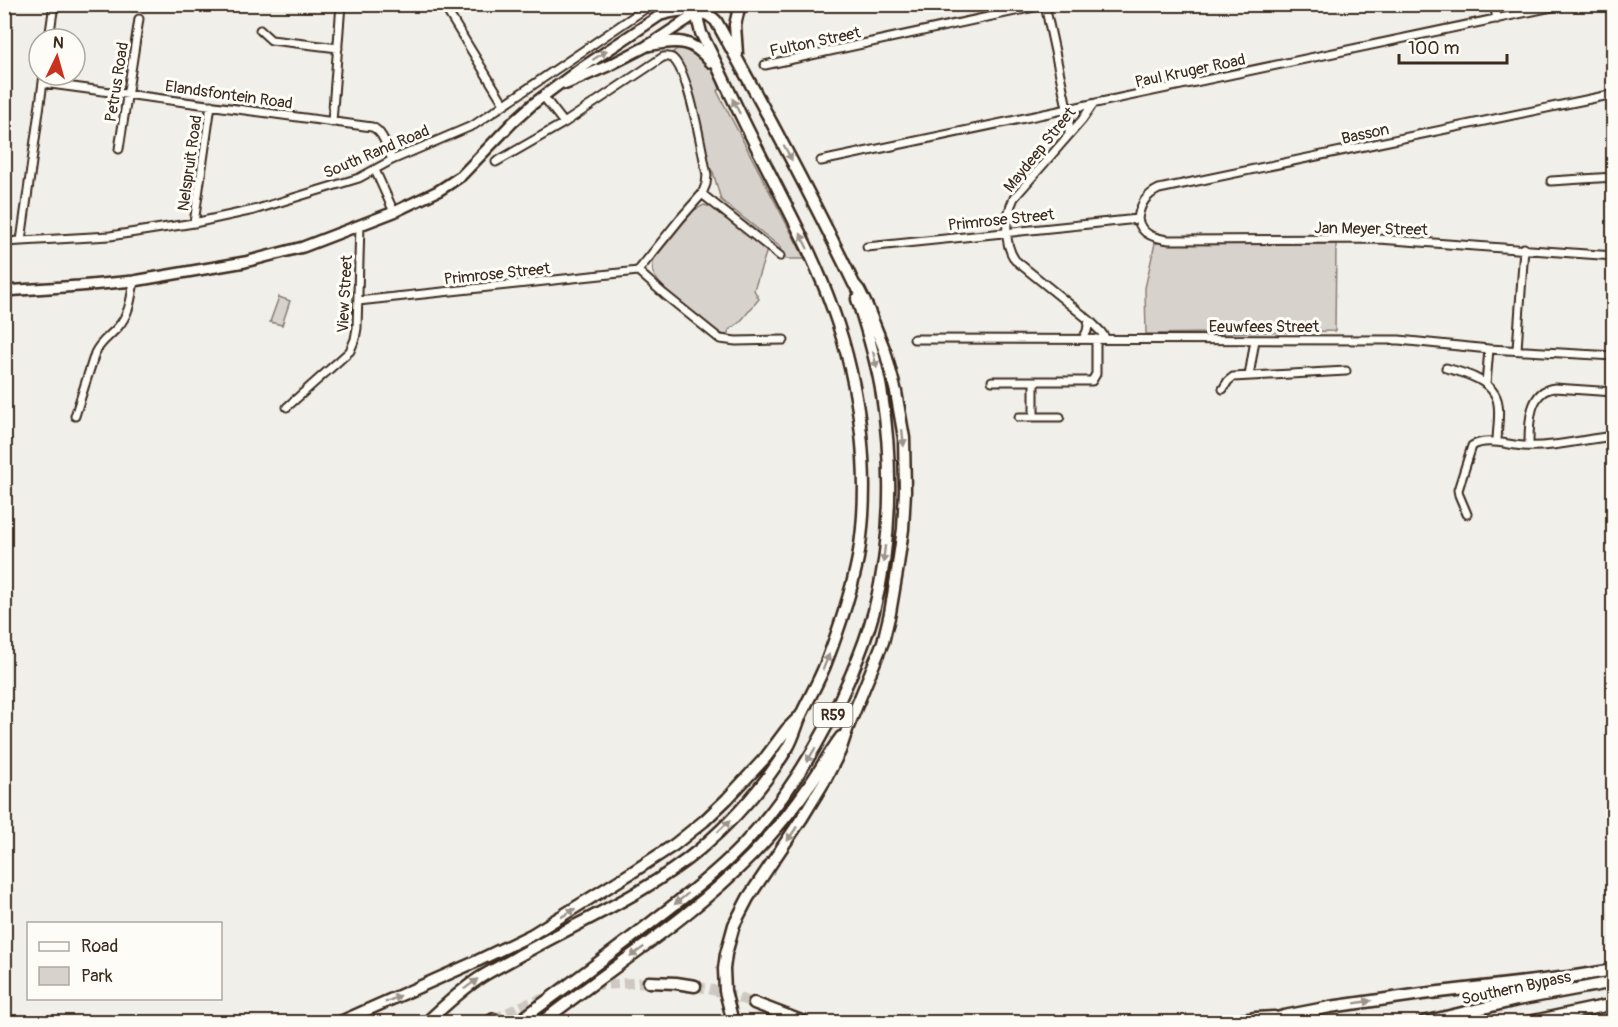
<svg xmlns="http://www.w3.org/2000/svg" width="1618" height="1027" font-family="Pangolin,sans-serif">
<rect width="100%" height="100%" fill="#f1efea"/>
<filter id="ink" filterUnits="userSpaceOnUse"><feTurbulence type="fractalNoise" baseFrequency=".0167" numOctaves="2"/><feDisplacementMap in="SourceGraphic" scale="12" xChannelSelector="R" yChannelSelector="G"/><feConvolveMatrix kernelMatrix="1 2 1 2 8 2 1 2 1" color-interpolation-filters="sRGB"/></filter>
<g filter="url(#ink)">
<path fill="#d7d2cc" stroke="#897e75" stroke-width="1.5" d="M684,44C706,60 712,61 720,89L717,91L805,259H786L781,255L780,247L721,200L713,172L710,169C704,142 693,68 673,52Z
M704,205L715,208L767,250L754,290L759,299L740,322L729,330L727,336C712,332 657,287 653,272C652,268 653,263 654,259L694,210Z
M1155,243L1336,244L1335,331L1146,334L1145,288Z
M279,297L290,301L282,325L270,322Z"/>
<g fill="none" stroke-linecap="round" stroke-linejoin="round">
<path stroke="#cdc8c1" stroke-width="10" stroke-dasharray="10 5" stroke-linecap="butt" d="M695,986L717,991L754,1003
M494,1019L526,1004L584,986L649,982"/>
<g stroke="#3b2a1e" stroke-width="11">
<path id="minor" d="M443,4L504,104
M1494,4L1497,19
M1045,5L1069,117V134
M260,30L271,40L338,48
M49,39L54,4
M765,65L1048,4
M43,83L372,127C384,132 387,149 392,160
M543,96L564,123
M1093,104L1082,120L1014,198C1005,217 1003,242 1015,260L1089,320L1101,332L1106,339
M332,122L341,4
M119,149L139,19
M821,161L1566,4
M375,170L394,212
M1551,181L1614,177
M702,194L780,256
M1138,219C1140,204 1146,195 1159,189L1614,94
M1138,219C1141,235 1155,238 1169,240L1379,239L1614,256
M194,223L211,105
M21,241L44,75
M4,242L110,236L194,223L254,210L359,178L392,160L474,125L652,4
M867,247L1138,219
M638,271L664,294L720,339L736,341L784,340
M358,301L638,271L680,219L702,194L706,184L707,175C702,153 689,69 672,58C668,56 667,57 663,57L564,123L496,162
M914,339L1399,340L1489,349L1614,356
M1083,339L1087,331L1089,320
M1517,349L1524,248
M1446,368C1465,373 1495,381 1498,404C1500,416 1497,430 1497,442
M1249,376L1255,340
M992,381H1092L1096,374V339
M1486,384L1489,349
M1223,389L1228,381L1233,377L1346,371
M287,407L350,351L355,339L357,328L360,225
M75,416L95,353C100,342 110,336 118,327C130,313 131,298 134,281
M1019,417H1060
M1034,417V382
M1529,446C1529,426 1528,390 1555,388L1614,392
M1467,514L1459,495L1458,490L1472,446C1486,437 1508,445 1523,446C1553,448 1584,439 1614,436"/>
</g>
<g stroke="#3b2a1e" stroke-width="14">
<path id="major" d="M566,84L610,65L649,45L711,4
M4,291L79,286L134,281L245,262L303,247L394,212L438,191L449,184L461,176L513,122L533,104L577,71L677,4"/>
</g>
<g stroke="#3b2a1e" stroke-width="15">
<path id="highway" d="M663,14C681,9 702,7 716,21C764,107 811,195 854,284L859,290L867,306L885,351L896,392L904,438L905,491L903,529L897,572L890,613L883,642L848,727L840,751L824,782L802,818L748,898L734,925L726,954L724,969L725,991L733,1022
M649,45C677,40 691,38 711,62
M737,54L735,25L740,4
M649,982L676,983L695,986
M754,1003L804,1022
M340,1022L473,963L531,935L631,873L674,845L704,821L727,799L766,757L787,729L798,718
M427,1022C443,1007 459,992 478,979C490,971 503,965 515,958C578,922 645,895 700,849C734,820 765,785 788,747C794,737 797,724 802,713C810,696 819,681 826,663C839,629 851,594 858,558C872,478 860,385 833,310C812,250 780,195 752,138C734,103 719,68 701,33L698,21L700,4
M489,1022L494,1019
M518,1022C563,989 608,956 652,922C683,898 715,874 742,846C789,796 824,738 851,675C860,654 868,633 874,611C892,542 893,466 882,395C877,362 867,330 857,299
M542,1022C613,966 690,919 753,854C773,833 792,811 808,787C820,771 829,753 841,737
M1230,1022L1256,1018L1274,1017
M1265,1022L1284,1016L1330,1007L1422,994L1569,977L1614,970
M1424,1022L1517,1000L1614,982
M1529,1022L1614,1004"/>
</g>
<use href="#minor" stroke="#fdfcf7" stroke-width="7"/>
<use href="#major" stroke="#fdfcf7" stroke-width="9"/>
<use href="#highway" stroke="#fdfcf7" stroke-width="10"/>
</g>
<defs><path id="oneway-solid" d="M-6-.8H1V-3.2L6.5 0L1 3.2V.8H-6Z" transform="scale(1.5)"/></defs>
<g fill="#9c938a">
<use href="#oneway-solid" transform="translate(600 55) rotate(-33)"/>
<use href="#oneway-solid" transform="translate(736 106) rotate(-116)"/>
<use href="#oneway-solid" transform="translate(788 153) rotate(62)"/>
<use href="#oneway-solid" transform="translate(804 241) rotate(-115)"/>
<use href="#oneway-solid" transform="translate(875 360) rotate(77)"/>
<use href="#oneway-solid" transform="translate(903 438) rotate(84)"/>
<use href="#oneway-solid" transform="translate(884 554) rotate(97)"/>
<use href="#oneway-solid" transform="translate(826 662) rotate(-68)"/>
<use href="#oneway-solid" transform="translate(811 755) rotate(121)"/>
<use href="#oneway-solid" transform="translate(724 826) rotate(-44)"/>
<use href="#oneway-solid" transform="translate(792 834) rotate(124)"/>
<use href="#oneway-solid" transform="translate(681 899) rotate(141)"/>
<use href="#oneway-solid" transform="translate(568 913) rotate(-31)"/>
<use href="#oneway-solid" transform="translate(637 952) rotate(144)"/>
<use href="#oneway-solid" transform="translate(471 984) rotate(-37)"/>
<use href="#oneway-solid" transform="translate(393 999) rotate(-24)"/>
<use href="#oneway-solid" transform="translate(1363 1002) rotate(-9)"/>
</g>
</g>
<g text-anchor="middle" stroke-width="6" stroke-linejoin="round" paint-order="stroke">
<rect fill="#fdfcf7" stroke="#75695f" stroke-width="1.5" x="813.5" y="703" width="39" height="24" rx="4.5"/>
<g font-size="15" font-weight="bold" fill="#3b2a1e">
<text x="833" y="720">R59</text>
</g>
<g font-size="16" fill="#3b2a1e" stroke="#fdfcf7">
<text transform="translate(815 41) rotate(-12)" y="6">Fulton Street</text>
<text transform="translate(1190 70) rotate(-12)" y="6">Paul Kruger Road</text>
<text transform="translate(116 82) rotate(-81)" y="6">Petrus Road</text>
<text transform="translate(229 94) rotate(8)" y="6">Elandsfontein Road</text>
<text transform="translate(1365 133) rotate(-12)" y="6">Basson</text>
<text transform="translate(1039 149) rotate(-51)" y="6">Maydeep Street</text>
<text transform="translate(376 151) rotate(-23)" y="6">South Rand Road</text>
<text transform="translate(189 163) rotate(-82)" y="6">Nelspruit Road</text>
<text transform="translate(1001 219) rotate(-6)" y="6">Primrose Street</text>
<text transform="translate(1371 228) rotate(1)" y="6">Jan Meyer Street</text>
<text transform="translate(497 273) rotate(-6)" y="6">Primrose Street</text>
<text transform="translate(344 294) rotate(-87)" y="6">View Street</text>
<text x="1264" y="332">Eeuwfees Street</text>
<text transform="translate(1516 987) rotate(-12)" y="6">Southern Bypass</text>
</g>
</g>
<rect width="1618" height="1027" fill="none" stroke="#fdfcf7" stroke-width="24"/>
<rect x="12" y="12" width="1594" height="1003" fill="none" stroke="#3b2a1e" stroke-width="2" filter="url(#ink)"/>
<rect x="27" y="922" width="195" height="78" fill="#fdfcf7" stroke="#afa8a0" stroke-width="1.5"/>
<rect x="39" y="942" width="30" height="9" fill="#fdfcf7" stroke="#afa8a0" stroke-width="1.5"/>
<text x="81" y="952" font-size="18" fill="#3b2a1e">Road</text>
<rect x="39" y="967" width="30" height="18" fill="#d7d2cc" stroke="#afa8a0" stroke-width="1.5"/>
<text x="81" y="982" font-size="18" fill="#3b2a1e">Park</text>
<g transform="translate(57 57) rotate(5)"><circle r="28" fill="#fdfcf7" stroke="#afa8a0" stroke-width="1.5"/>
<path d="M0-4.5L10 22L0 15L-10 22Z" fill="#c8321e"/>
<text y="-9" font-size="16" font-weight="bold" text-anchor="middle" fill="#3b2a1e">N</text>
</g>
<path d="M1399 54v9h108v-9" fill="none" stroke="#3b2a1e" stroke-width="3"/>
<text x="1408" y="54" font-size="18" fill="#3b2a1e" stroke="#fdfcf7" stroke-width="4.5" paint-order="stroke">100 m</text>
</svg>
